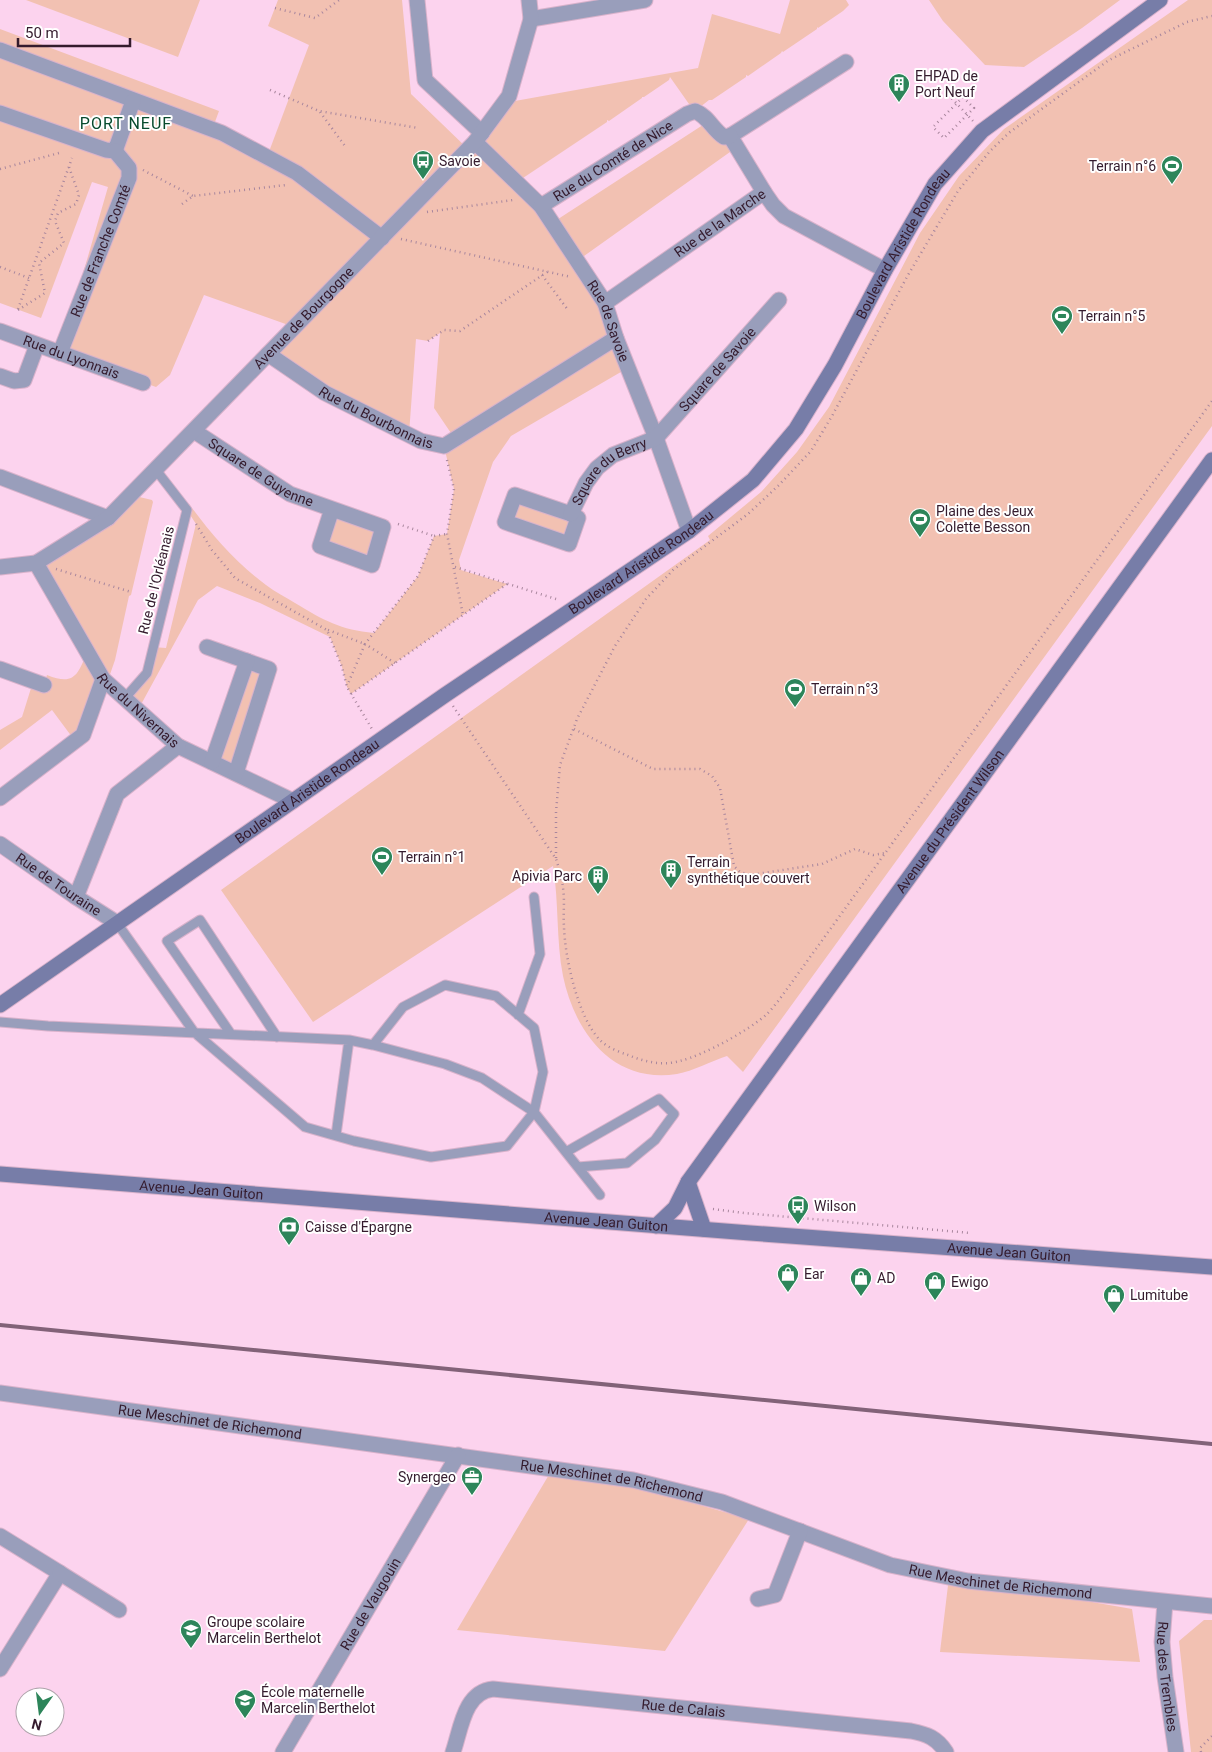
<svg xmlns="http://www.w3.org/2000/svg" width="1212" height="1752" font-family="Roboto,sans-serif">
<rect width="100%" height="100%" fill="#fcd3ee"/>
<path fill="#f2c1b2" d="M26,0H200L178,57Z
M278,0H402L411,94L468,149L504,103L698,68L712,14L780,34L790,0H846L849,5L843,11L818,28L817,27V29L783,52L782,51L781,53L748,76L746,75V77L712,100H709L695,111L689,104L670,77L669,80L644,97H642V98L609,121L607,120V122L517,182L552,223L709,121L737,147L577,261L605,303L626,369L511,436L493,462L459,560L461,570L507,584L351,694L347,687L342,667L330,637L260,603L217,586L198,600L138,710L125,698L147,673L153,647L166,648L196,524L187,510L189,504C212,535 235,562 266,585C275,592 286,597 295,603C323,620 341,630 374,633L418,576L434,536L447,534L454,489L444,446L455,439L434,408L440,333L428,341L416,339L409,434L268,354L294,327L204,295L170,375L156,387L60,353L108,187L92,182L41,318L0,303V29L219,111L212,130L267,157L309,45L268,26Z
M929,0H1120L1082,28L1024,67L985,65L943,21Z
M1188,0H1212V426L743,1072L727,1056C712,1061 693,1071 677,1074C613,1084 575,1033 563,976C556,940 559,902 553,866L313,1022L221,890L710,540L708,536L761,492L797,452L829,407L920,233L959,176L1004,129Z
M131,495L152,500L153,502L131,595L129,596L115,660L107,683L75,741L52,710L0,750V730L22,717L32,685L43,689L47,675C74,686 78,675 87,652L36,563Z
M515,495L578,518L569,544L505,522Z
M332,509L383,527L372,565L320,546Z
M247,661L269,669L236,773L212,762Z
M550,1473L636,1487L749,1519L665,1651L457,1630Z
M949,1577L1132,1609L1140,1662L940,1652Z
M1204,1620H1212V1752H1191L1179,1641Z"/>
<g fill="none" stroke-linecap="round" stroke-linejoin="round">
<g stroke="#d8b2cb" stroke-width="11">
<path id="lane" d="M125,698L147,673L187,510L156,470
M117,923L194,1032L305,1127L354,1141L431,1157L507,1146L534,1112L543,1072L534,1028L496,996L445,985L403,1007L373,1045
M518,1015L540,954L534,897
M0,1022L48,1026L349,1040L373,1045L445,1064L482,1078L534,1112L600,1195
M231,1034L167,941L200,920L277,1037
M336,1135L349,1040
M566,1152L659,1099L674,1114L655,1140L627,1163L578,1167"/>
</g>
<g stroke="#d8b2cb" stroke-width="17">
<g id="street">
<path d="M417,0L425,80L482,133"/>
<path d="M531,19L645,0"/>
<path d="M0,50L222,133L297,173L382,238"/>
<path d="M0,113L106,150L115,151L133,101"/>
<path d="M730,136L846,62"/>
<path d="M730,136L764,192"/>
<path id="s1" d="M475,142L541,206L605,303L616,338L656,438L689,531"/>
<path id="s2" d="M541,206L687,114L695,111C709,117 712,129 724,137L730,136"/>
<path id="s3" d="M605,303L764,192L773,205L784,216L885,270"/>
<path id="s4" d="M0,331L143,383"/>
<path id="s5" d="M60,353L129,178V168L115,151"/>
<path id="s6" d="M268,354L325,393L421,441L444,446L616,338"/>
<path d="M0,376L14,381L24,380L37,345"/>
<path id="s7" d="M194,431L290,494L383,527L372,565L320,546L332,509"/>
<path d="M0,477L108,518"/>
<path d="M515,495L571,514L578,518L569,544L505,522Z"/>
<path id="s8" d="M571,514L586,483L597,468L613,455L656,438L779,300"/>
<path id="s9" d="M36,563L103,679L178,746L293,801"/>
<path id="s10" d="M0,567L36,563L108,518L475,142L509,96L531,19L529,0"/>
<path d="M207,647L269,669L236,773"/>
<path d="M0,669L44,685"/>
<path d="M212,762L247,661"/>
<path d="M0,798L83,735L103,679"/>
<path id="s11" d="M0,844L76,897L117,923"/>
<path d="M76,897L117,794L178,746"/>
<path id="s12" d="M0,1393L633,1480L722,1502L890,1565L968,1581L1212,1606"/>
<path d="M0,1536L60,1573L0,1669"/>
<path d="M60,1573L119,1610"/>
<path d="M758,1599L775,1595L800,1531"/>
<path id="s13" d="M1165,1602L1162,1642L1165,1677L1176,1752"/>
<path id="s14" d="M283,1752L458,1455"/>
<path id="s15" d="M453,1752C461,1729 464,1692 493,1689L911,1731C927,1734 937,1738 946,1752"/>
</g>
</g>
<g stroke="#d8b2cb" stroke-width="17">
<g id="secondary">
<path id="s16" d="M0,1005L445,695L689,531L753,480L796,429L835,365L885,270L935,184L982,131L1160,0"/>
<path id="s17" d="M0,1174L750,1233L1212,1267"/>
<path d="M688,1182L704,1229"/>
<path id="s18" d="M656,1226L675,1208L688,1182L1212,460"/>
</g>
</g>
<path stroke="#a8869d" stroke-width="2.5" stroke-dasharray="1 4" stroke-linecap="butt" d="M275,8L315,18L339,0
M270,90L319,111L418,128
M945,91L973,121
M963,97L974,108L944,138L933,127Z
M320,112L345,146
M0,169L59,153
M143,170L193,196
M182,204L193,196L286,185
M427,212L513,200
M401,239L571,277
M0,267L29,278
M542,275L568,310
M18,309L72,158
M18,310L45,293L39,263L64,243L55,221L58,213L76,204L79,195L69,167
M428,341L444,330L460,331L547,272
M447,460L454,489L447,534L463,615
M196,524L212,550L235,578L327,630L342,667L347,687L372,729
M398,524L434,536
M455,567L559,600
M56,569L131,592
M328,630L365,644L347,686
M395,663L365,644L418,576L434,536L447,534
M351,694L507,584
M453,706L556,859C559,868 562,879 563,888C565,901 563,914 564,927C565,958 578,1019 601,1041C607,1047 619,1052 628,1055C645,1062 662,1066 680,1061C704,1055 748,1031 767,1014C771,1010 775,1005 779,1000L1212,401
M574,729L653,769H700L712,776L720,788L734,866L740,872L750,875L822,864L855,849L873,855L886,853
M556,858V812L560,765L577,719L615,646L646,599L673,570L748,514L779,485L811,451L832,416L908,275L958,191L990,151L1010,132L1109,60L1187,22L1212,16
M713,1209L744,1213L971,1233
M1201,1752L1200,1748L1212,1736"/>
<use href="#lane" stroke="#999ebb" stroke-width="9"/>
<use href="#street" stroke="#999ebb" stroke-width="15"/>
<use href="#secondary" stroke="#777da8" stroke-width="15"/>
<path stroke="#826278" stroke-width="4" d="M0,1325L1212,1444"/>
</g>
<defs>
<g id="building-pin" transform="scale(1.125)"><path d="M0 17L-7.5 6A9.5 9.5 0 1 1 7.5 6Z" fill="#2d855a" stroke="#fff"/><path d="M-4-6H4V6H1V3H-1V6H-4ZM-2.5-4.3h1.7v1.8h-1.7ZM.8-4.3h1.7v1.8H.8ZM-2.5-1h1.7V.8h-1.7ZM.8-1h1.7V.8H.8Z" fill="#fff"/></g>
<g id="bus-pin" transform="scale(1.125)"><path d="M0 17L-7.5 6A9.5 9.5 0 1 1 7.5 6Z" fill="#2d855a" stroke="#fff"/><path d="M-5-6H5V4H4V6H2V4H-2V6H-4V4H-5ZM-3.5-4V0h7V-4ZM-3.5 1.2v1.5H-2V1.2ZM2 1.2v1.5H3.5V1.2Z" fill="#fff"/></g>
<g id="stadium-pin" transform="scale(1.125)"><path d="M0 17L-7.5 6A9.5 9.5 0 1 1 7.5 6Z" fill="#2d855a" stroke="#fff"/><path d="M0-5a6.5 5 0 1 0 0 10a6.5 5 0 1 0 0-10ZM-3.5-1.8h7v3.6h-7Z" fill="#fff"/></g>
<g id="bank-pin" transform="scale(1.125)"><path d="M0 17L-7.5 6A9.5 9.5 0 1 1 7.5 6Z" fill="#2d855a" stroke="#fff"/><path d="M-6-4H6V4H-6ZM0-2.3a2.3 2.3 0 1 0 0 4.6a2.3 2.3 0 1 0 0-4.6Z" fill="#fff"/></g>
<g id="shop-pin" transform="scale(1.125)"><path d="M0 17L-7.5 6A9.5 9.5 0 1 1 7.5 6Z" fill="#2d855a" stroke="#fff"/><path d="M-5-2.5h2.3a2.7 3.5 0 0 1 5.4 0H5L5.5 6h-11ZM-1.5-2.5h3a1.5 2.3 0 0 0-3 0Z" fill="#fff"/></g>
<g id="office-pin" transform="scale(1.125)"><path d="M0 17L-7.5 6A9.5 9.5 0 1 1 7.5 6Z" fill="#2d855a" stroke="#fff"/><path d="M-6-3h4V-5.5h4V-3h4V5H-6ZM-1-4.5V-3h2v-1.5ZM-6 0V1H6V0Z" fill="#fff"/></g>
<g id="school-pin" transform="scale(1.125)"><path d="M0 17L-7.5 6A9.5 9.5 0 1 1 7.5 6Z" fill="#2d855a" stroke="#fff"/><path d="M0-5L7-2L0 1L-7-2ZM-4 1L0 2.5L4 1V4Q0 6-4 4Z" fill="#fff"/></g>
</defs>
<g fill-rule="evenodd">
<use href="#building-pin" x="899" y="84"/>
<use href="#bus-pin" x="423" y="161"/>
<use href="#stadium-pin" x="1172" y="166"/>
<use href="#stadium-pin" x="1062" y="316"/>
<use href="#stadium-pin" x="920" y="519"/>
<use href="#stadium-pin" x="795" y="689"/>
<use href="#stadium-pin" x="382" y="857"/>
<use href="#building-pin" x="671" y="870"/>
<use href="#building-pin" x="598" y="876"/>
<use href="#bus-pin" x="798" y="1206"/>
<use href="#bank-pin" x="289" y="1227"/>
<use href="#shop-pin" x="788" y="1274"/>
<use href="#shop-pin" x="861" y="1278"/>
<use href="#shop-pin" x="935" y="1282"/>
<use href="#shop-pin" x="1114" y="1295"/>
<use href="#office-pin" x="472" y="1477"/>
<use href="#school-pin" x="191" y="1630"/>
<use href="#school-pin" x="245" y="1700"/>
</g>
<g text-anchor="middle" stroke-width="4" stroke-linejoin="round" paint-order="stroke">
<g font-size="14" fill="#341b2d" stroke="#fff" text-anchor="start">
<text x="915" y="81">EHPAD de<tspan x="915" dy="16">Port Neuf</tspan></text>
<text x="439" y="166">Savoie</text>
<text x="1156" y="171" text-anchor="end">Terrain n°6</text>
<text x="1078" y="321">Terrain n°5</text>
<text x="936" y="516">Plaine des Jeux<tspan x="936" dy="16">Colette Besson</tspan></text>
<text x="811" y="694">Terrain n°3</text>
<text x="398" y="862">Terrain n°1</text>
<text x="687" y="867">Terrain<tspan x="687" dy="16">synthétique couvert</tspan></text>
<text x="582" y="881" text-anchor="end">Apivia Parc</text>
<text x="814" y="1211">Wilson</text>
<text x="305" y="1232">Caisse d'Épargne</text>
<text x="804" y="1279">Ear</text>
<text x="877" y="1283">AD</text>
<text x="951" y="1287">Ewigo</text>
<text x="1130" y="1300">Lumitube</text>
<text x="456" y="1482" text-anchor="end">Synergeo</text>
<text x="207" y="1627">Groupe scolaire<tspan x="207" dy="16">Marcelin Berthelot</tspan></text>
<text x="261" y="1697">École maternelle<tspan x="261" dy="16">Marcelin Berthelot</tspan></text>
</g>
<g font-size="14" fill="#341b2d" stroke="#fff">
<text dy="5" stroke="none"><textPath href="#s2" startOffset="85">Rue du Comté de Nice</textPath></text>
<text dy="5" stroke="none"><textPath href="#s3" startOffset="140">Rue de la Marche</textPath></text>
<text dy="5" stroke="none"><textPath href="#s16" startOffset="1199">Boulevard Aristide Rondeau</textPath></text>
<text dy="5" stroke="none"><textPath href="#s5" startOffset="110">Rue de Franche Comté</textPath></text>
<text dy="5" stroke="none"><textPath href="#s10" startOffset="401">Avenue de Bourgogne</textPath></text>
<text dy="5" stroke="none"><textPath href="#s1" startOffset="226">Rue de Savoie</textPath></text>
<text dy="5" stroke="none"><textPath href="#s4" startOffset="76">Rue du Lyonnais</textPath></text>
<text dy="5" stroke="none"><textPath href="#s8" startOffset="212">Square de Savoie</textPath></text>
<text dy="5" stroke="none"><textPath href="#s6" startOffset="126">Rue du Bourbonnais</textPath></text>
<text dy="5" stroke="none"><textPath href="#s7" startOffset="79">Square de Guyenne</textPath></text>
<text dy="5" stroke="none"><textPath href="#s8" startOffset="60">Square du Berry</textPath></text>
<text dy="5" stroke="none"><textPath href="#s16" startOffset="779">Boulevard Aristide Rondeau</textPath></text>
<text transform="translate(156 580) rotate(-76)" y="5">Rue de l'Orléanais</text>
<text dy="5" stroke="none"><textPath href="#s9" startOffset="181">Rue du Nivernais</textPath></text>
<text dy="5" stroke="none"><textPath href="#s16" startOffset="374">Boulevard Aristide Rondeau</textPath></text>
<text dy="5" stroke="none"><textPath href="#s18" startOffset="501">Avenue du Président Wilson</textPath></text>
<text dy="5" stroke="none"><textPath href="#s11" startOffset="71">Rue de Touraine</textPath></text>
<text dy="5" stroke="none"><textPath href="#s17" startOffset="202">Avenue Jean Guiton</textPath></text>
<text dy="5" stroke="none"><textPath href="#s17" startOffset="608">Avenue Jean Guiton</textPath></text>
<text dy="5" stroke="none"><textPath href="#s17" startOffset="1012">Avenue Jean Guiton</textPath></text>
<text dy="5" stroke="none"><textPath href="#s12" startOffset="212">Rue Meschinet de Richemond</textPath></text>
<text dy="5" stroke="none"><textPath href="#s12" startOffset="618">Rue Meschinet de Richemond</textPath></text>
<text dy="5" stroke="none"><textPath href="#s12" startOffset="1022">Rue Meschinet de Richemond</textPath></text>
<text dy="5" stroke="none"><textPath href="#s14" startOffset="172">Rue de Vaugouin</textPath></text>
<text dy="5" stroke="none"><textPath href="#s13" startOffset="75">Rue des Trembles</textPath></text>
<text dy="5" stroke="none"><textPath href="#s15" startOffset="271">Rue de Calais</textPath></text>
</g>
<g font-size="16" letter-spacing="1" fill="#084a2d" stroke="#fff">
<text x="126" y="129">PORT NEUF</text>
</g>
</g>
<g transform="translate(40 1712) rotate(194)"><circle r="24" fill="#ffffff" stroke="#aea4ab"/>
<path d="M0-4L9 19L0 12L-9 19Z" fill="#2d855a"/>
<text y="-8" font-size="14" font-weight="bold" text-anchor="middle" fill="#341b2d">N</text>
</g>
<path d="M18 38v8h112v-8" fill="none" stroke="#341b2d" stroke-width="2.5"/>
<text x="25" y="38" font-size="15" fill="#341b2d" stroke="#ffffff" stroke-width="4" paint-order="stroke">50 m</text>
</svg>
